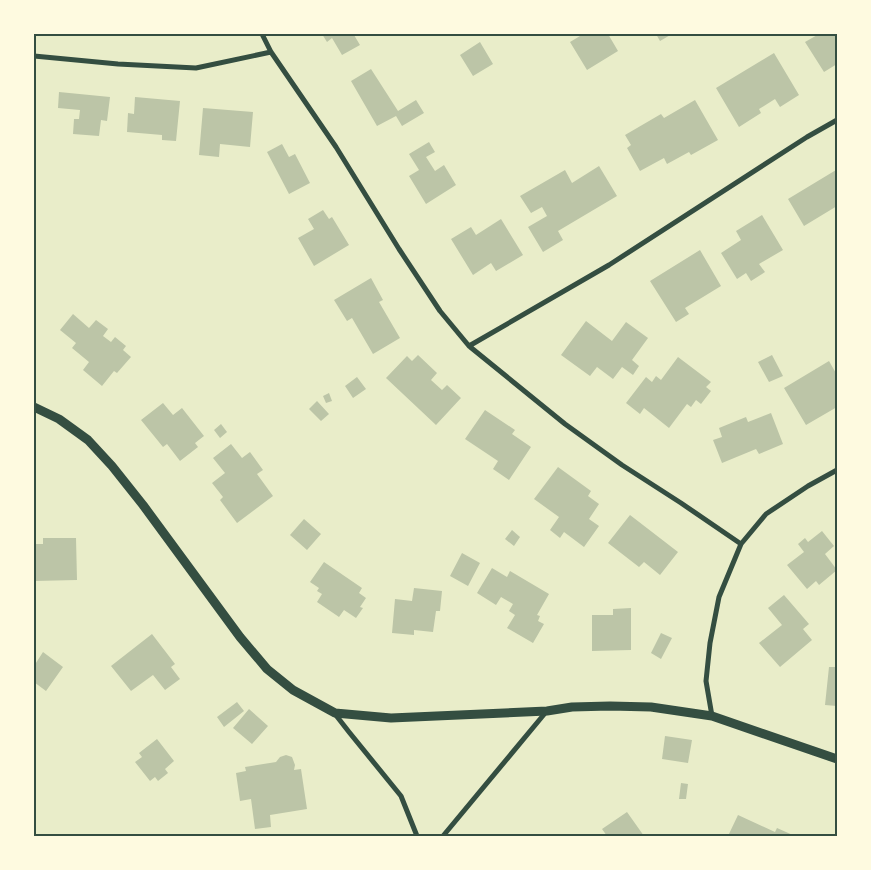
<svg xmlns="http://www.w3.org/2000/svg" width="871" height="870" font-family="Figtree,sans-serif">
<rect width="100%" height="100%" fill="#e9edc9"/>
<path fill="#bcc5a7" d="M322,34H357L354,35L360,45L342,55L332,38L327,42Z
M578,34H608L618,51L587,70L570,42L580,36Z
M656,34H672L660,41Z
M819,34H837V64L824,72L805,42Z
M480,42L493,64L473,76L460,55Z
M774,53L799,95L780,107L775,99L759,109L761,113L739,127L716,88Z
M371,69L398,111L416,100L424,113L402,126L396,116L377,126L351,81Z
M59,92L110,97L107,121L101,120L99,136L73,134L74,119H79L80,110L58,108Z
M135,97L180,101L176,141L162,140V135L127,132L128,113L134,114Z
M695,100L718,140L691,155L689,152L667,164L664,158L640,171L627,148L631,145L625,135L661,114L664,118Z
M203,108L253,112L250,147L220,144L219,157L199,155Z
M429,142L435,152L426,157L435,171L444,165L456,185L426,204L409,176L419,170L409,154Z
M282,144L289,157L295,154L310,183L289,194L267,152Z
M599,166L617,196L558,231L563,240L543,252L528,227L547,216L542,207L531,213L520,196L565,170L572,183Z
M836,170L837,172V206L804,226L788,199Z
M323,210L329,219L332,217L349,245L314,266L298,238L314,229L308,219Z
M762,215L783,250L759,264L765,272L751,281L746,273L737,279L721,253L741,240L736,231Z
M501,219L523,255L496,271L491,263L473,275L451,239L471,227L476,235Z
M700,250L721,286L685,308L689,314L676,322L650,281Z
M371,278L383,300L379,302L400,338L373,354L352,318L347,321L334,300Z
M73,314L89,328L96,320L108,329L103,336L111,342L115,337L126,346L123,350L131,357L117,373L114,371L102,386L83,370L89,362L72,348L76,343L60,330Z
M586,321L612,341L626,322L648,338L632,360L639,366L633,375L622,367L613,379L597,367L590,376L561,355Z
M418,355L437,373L431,380L442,390L447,385L461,398L436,425L386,378L407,356L412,361Z
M772,355L783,376L769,382L758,362Z
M678,357L711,382L706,387L711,391L701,404L696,400L691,407L687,404L669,428L644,408L640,414L626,403L646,377L652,382L656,376L661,380Z
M829,361L837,375V407L806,425L784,388Z
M357,377L366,389L353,398L345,386Z
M329,393L332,401L326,403L323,396Z
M317,401L329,414L321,421L309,409Z
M163,403L173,415L182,408L204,436L195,443L198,447L180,461L167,444L163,447L141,420Z
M485,410L515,430L512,434L531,447L509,480L493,469L498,461L465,439Z
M771,413L783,444L759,454L756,449L722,463L713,440L722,437L719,428L746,417L748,422Z
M221,424L227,432L220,438L214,430Z
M231,444L242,458L250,452L263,470L257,474L273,496L237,523L220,500L223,497L212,483L225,473L213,458Z
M558,467L591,491L588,496L599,504L589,519L599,526L584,547L564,532L560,538L550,530L559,517L534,499Z
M630,515L678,552L660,575L644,562L639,567L608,543Z
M304,519L321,534L307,550L290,535Z
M512,530L520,537L514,546L505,539Z
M822,531L834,546L825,554L837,570L819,585L816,581L807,589L787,565L804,552L798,544L805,538L808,542Z
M43,538H76L77,580L34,581V544H43Z
M462,553L480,563L468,586L450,576Z
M324,562L362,588L359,593L366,598L360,607L363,608L356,618L344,610L339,617L317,602L322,594L317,591L319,588L310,582Z
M492,568L507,577L510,571L549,594L537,615L540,616L538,621L544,624L533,643L507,628L515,615L509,611L513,604L501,597L496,605L477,593Z
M414,588L442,591L440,611H436L433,632L414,630V635L392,633L395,599L412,601Z
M784,595L809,624L803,629L812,640L780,667L759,643L782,625L768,608Z
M631,608V650L592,651V615H613V609Z
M661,633L672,638L661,659L651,653Z
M152,634L175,664L171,667L180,679L165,690L153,675L131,691L111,666Z
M43,652L63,667L46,691L34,682V666Z
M835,661H837V706L825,705L829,667H835Z
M237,702L244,711L224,727L217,717Z
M249,709L268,726L252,744L233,728Z
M665,736L692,740L688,763L662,759Z
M157,739L174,761L165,769L168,773L158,781L155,777L150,781L135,762L142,757L139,753Z
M286,755L292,757L295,765L294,770L301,769L307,809L270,815L271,827L255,829L251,799L240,801L236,773L246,771L245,767L276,762L280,757Z
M681,783L688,784L686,799H679Z
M627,812L644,836H607L602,829Z
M738,815L775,832L777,828L795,836H728Z"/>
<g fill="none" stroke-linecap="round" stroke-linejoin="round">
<path stroke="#344e41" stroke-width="5" d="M262,34L271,52L336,147L399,249L440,311L469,346L565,424L622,465L681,503L741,544
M34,56L118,64L196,68L271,52
M469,346L609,265L807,137L837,120
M335,714L349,732L401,796L417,836
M712,716L706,681L710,643L719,597L741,544L766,514L808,486L837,470
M443,836L546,712"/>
<path stroke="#344e41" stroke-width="9" d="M34,407L59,419L88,440L112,466L143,505L240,637L267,669L293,690L335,713L391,718L547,711L572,707L610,706L651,707L712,716L837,759"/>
</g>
<rect width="871" height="870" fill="none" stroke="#fefae0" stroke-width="70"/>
<rect x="35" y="35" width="801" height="800" fill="none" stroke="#344e41" stroke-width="2"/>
</svg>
